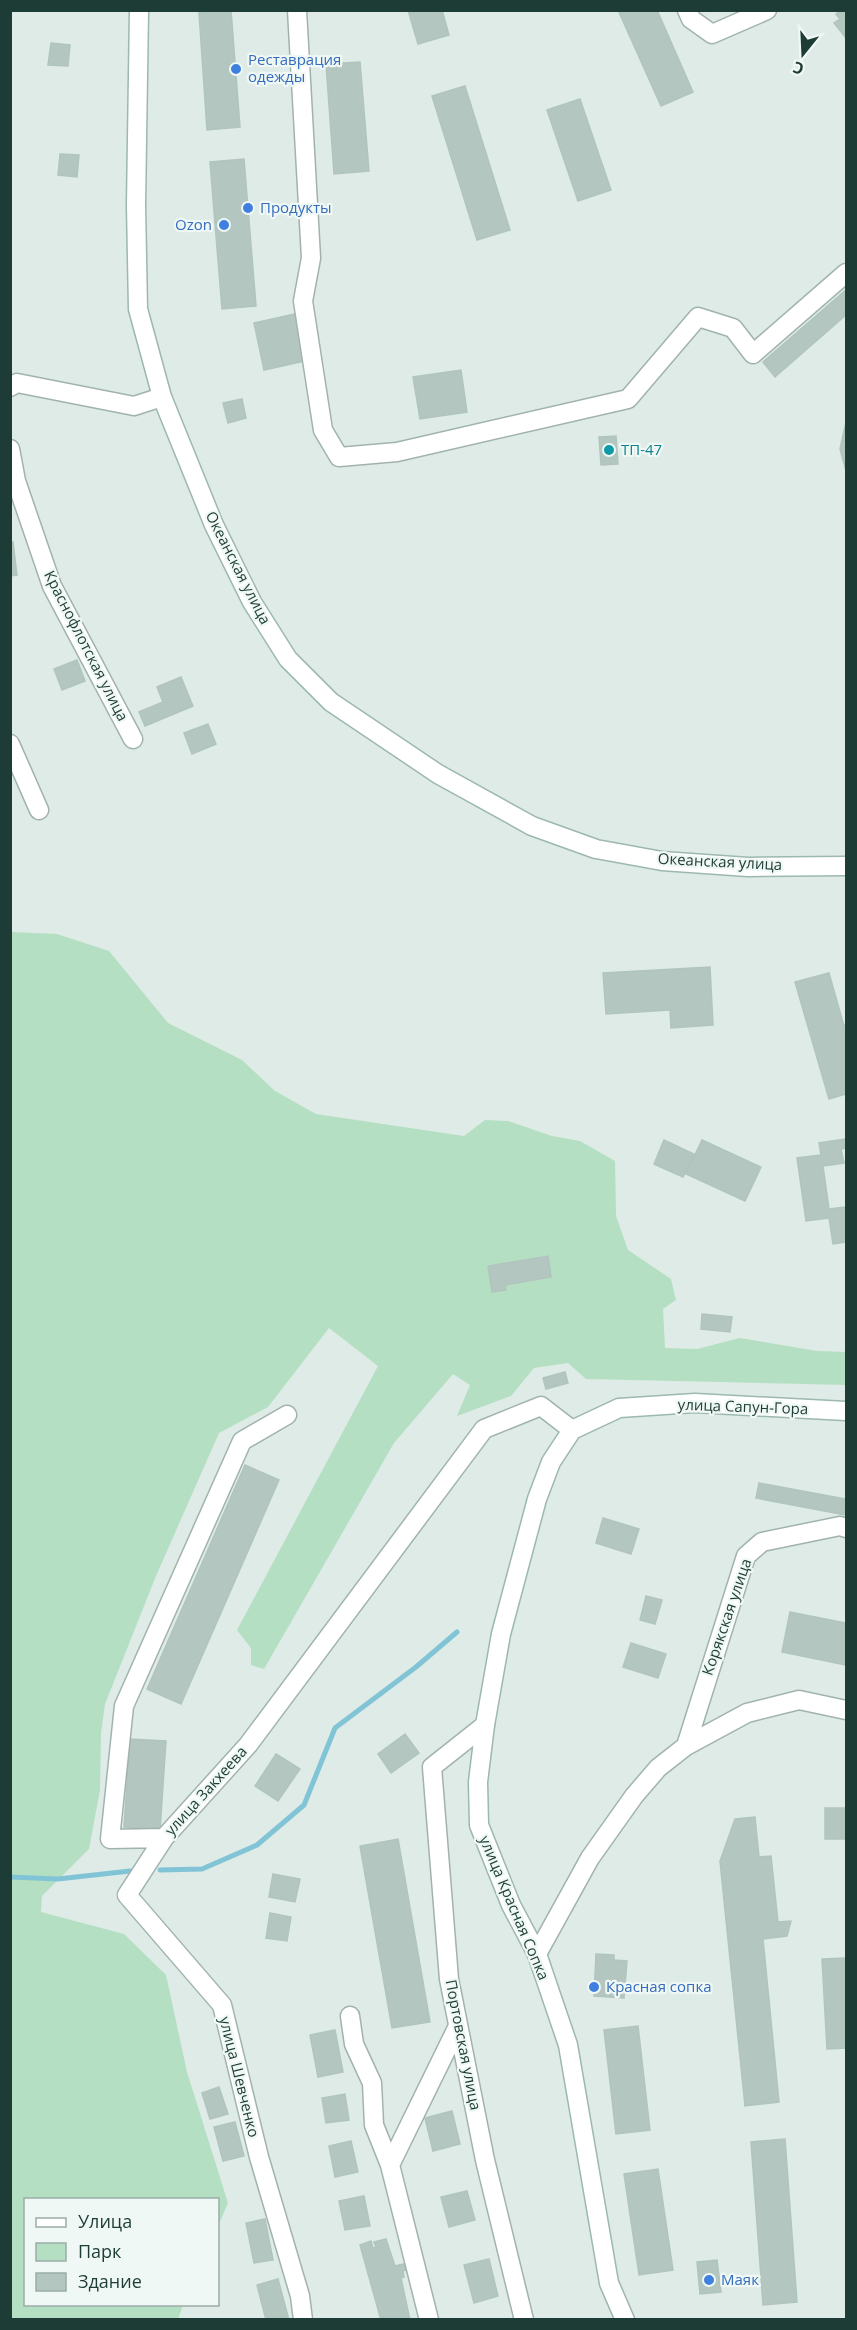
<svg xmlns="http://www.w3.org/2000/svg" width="857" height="2330" font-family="'Open Sans',sans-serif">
<rect width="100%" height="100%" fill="#deebe6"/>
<path fill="#b5dfc2" d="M11,932L57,934L109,951L168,1023L242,1060L275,1091L316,1114L464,1136L485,1120L508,1121L552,1136L580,1141L615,1161L616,1216L628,1250L671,1279L676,1300L663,1309L665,1348L697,1349L740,1338L817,1351L846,1352V1385L586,1379L568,1363L534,1368L511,1396L457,1416L470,1385L453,1374L394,1443L264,1669L251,1665V1648L237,1630L378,1366L329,1328L268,1407L219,1433L156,1576L105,1704L101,1733L100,1790L89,1849L42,1896L41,1912L124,1934L166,1975L187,2072L228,2203L218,2226V2200H26V2304L183,2305L178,2319L11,2320Z"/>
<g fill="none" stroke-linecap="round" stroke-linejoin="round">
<path stroke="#81c4d6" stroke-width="5" d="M160,1870L202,1869L257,1845L304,1805L335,1728L416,1667L457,1632
M10,1877L58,1879L130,1871"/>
</g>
<path fill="#b3c6bf" stroke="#b0c5be" stroke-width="1.5" d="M231,10L240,127L207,130L199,13Z
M408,10H442L449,35L418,44Z
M618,10H657L693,92L661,106Z
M841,10H846V38L834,23L840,19L836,14Z
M51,43L70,45L68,66L48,65Z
M360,62L369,171L334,174L326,64Z
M465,86L510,230L477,240L432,96Z
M580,99L611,190L578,201L547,110Z
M60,154L79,155L77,177L58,175Z
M244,159L256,306L222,309L210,162Z
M846,290V315L775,377L763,362Z
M295,314L305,361L264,370L254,323Z
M461,370L467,412L420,419L413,377Z
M242,399L246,418L228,423L223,403Z
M846,422V471L840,449Z
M616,436L618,464L601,465L599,437Z
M13,542L17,575L10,576V543Z
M77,660L85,681L62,690L54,669Z
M181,677L193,706L145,726L139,712L163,702L157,687Z
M208,724L216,744L192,754L184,733Z
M710,967L713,1025L671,1028L670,1010L606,1014L603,973Z
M829,973L844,1026L846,1025V1094L829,1099L795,982Z
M845,1139L846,1148L841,1149L844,1163L823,1166L829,1209L845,1207L846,1218V1242L833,1244L829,1218L806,1221L797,1158L821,1155L819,1143Z
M664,1140L694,1154L683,1177L654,1164Z
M702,1140L761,1167L745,1201L686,1174Z
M548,1256L551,1277L505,1285L506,1290L492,1292L488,1266Z
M702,1314L732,1317L730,1332L701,1329Z
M565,1372L568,1383L546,1389L543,1378Z
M245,1465L279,1480L181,1704L147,1689Z
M759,1483L846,1499V1515L756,1498Z
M603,1518L639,1529L631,1554L596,1543Z
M646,1596L662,1600L655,1624L640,1620Z
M790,1612L846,1623V1665L782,1652Z
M631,1643L666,1654L658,1678L623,1667Z
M405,1734L419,1753L391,1773L378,1754Z
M130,1739L166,1741L160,1830L124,1827Z
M276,1754L300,1769L278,1801L255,1786Z
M825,1808H846V1839H825Z
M755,1817L759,1857L771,1856L778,1922L791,1921L787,1936L763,1939L779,2102L745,2106L720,1861L735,1819Z
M398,1839L430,2022L392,2028L360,1846Z
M273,1874L300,1879L295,1902L269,1897Z
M270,1913L291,1917L287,1941L266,1938Z
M596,1954L614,1955V1960L627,1961L624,1998L594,1996Z
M846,1958V2048L827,2049L822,1959Z
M638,2026L650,2130L616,2134L604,2030Z
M335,2030L343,2072L318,2077L310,2035Z
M219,2087L228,2114L210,2119L202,2093Z
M345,2094L349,2120L326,2123L322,2098Z
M452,2111L460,2144L433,2151L425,2118Z
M235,2122L244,2156L223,2161L214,2127Z
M785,2139L797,2302L763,2305L751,2142Z
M351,2141L358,2172L335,2177L329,2146Z
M658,2169L673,2270L639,2275L624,2174Z
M467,2191L475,2220L449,2227L441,2197Z
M364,2196L370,2226L345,2230L339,2201Z
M265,2219L273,2260L254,2263L246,2223Z
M386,2239L395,2266L404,2264L406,2270L403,2271L404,2277L401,2278L410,2320H381L360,2245L371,2241L373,2248L376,2247L374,2242Z
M489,2259L498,2296L474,2303L464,2265Z
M717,2260L721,2292L700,2294L697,2262Z
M278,2279L289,2320H266L257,2285Z"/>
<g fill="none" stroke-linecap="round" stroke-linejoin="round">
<g stroke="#a1b3ae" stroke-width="21">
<path id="street" d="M297,10L311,258L303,301L323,430L339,457L397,452L628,399L698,317L733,328L753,354L846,273
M687,10L691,19L712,34L767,10
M10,387L17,383L134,406L162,397
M10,449L16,481L52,586L133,739
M10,744L39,810
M287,1415L242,1441L132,1688L124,1706L110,1839L164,1838L248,1745L484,1429L541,1406L572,1430
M485,1725L432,1767L449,1979L485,2160L524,2320
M686,1746L746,1556L762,1542L840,1526L846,1528
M164,1838L127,1895L222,2005L259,2157L300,2296L303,2320
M537,1954L590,1858L634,1796L658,1768L686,1746L747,1713L799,1700L846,1710
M350,2016L354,2044L372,2083L374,2125L390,2165L429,2320
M390,2165L458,2026"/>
</g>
<g stroke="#9cb8af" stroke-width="21">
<path id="secondary" d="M139,10L136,205L138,309L162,397L214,525L252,602L288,659L331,702L438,774L532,826L596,849L662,861L748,867L846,866
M625,2320L609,2283L568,2045L537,1954L511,1905L479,1825L478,1782L485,1725L501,1634L537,1499L551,1462L572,1430L619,1408L695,1403L846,1411"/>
</g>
<use href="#street" stroke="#fff" stroke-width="18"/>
<use href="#secondary" stroke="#fff" stroke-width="18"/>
</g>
<g fill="#3f7fe0" stroke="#eff8f4" stroke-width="2">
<circle cx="236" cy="69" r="6"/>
<circle cx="248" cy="208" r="6"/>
<circle cx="224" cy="225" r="6"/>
<circle cx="594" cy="1987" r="6"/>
<circle cx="709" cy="2280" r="6"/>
</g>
<circle fill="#0f9aa8" stroke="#eff8f4" stroke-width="2" cx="609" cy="450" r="6"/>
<g text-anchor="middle" stroke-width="4.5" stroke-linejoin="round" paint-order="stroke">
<g font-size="15" fill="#366cbe" stroke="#eff8f4" text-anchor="start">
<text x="248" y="65">Реставрация<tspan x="248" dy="17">одежды</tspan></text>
<text x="260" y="213">Продукты</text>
<text x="212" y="230" text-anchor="end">Ozon</text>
<text x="606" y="1992">Красная сопка</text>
<text x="721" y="2285">Маяк</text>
</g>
<g font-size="15" fill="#0d838f" stroke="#eff8f4" text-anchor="start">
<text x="621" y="455">ТП-47</text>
</g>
<g font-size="15" fill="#1e3c36" stroke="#eff8f4">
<text transform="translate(238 568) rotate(63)" y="5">Океанская улица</text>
<text transform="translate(86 646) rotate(63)" y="5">Краснофлотская улица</text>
<text transform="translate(720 862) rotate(3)" y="5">Океанская улица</text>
<text transform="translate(743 1407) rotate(2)" y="5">улица Сапун-Гора</text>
<text transform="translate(727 1617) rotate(-71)" y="5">Корякская улица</text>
<text transform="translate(206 1791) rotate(-48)" y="5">улица Закхеева</text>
<text transform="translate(514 1908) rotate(67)" y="5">улица Красная Сопка</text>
<text transform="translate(463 2045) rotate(79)" y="5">Портовская улица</text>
<text transform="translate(239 2077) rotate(76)" y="5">улица Шевченко</text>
</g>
</g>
<rect width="857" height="2330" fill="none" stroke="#1e3c36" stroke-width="24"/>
<rect x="24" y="2198" width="195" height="108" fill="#eff8f4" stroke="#9bada8" stroke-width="1.5"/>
<rect x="36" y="2218" width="30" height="9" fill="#ffffff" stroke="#9bada8" stroke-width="1.5"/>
<text x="78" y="2228" font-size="18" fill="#1e3c36">Улица</text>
<rect x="36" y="2243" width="30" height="18" fill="#b5dfc2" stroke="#9bada8" stroke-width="1.5"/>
<text x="78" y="2258" font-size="18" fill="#1e3c36">Парк</text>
<rect x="36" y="2273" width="30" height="18" fill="#b3c6bf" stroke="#9bada8" stroke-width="1.5"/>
<text x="78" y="2288" font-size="18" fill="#1e3c36">Здание</text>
<g transform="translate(803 54) rotate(198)" stroke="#eff8f4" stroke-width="4.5" paint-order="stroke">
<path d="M0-4.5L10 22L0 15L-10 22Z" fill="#1e3c36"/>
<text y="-9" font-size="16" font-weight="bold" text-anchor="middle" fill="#1e3c36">С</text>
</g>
</svg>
